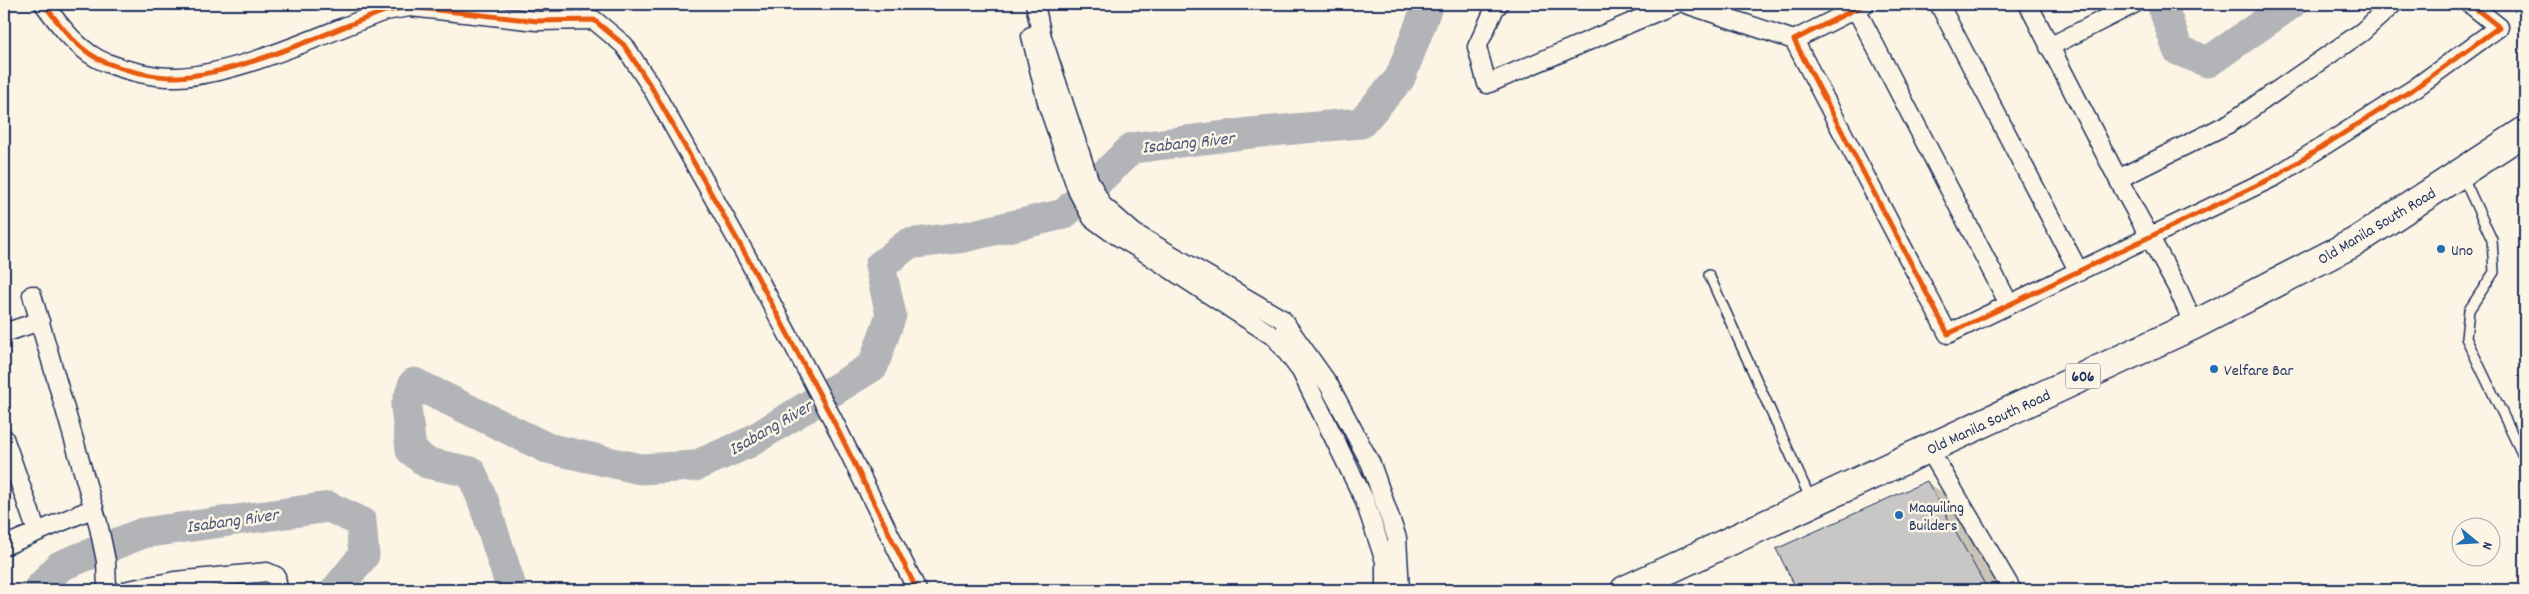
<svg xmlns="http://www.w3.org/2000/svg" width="2529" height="594" font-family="Dekko,sans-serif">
<rect width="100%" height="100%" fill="#fcf5e5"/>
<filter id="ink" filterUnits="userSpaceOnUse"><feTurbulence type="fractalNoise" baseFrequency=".02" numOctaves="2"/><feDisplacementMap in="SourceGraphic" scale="10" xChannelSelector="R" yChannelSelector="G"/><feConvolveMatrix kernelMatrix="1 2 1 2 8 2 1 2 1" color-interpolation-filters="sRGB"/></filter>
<g filter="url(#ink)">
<path fill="#0003" d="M1927,483L1946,494L2000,590H1799L1778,549Z"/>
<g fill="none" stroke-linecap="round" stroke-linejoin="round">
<path stroke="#b2b4b8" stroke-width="31" d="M2162,4L2178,50L2208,62L2291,4
M38,590L60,566L143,533L329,507L361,522L364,555L336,590
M512,590L484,503L471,472L427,463L411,450L406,407L414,383L547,448L640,469L695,466L748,443L873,366L891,315L880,266L908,244L964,237L1064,214L1132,148L1250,133L1361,123L1400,78L1428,4"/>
</g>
<path fill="#c8c7c6" stroke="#1b2f5e" d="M1927,481L1988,590H1797L1776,549Z"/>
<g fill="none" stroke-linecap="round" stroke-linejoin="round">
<g stroke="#1b2f5e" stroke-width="12">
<path id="lane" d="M2462,175L2492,240L2494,272L2469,310L2466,338L2525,460
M1709,275L1811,500"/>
</g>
<g stroke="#1b2f5e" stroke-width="21">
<path id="street" d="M44,4C60,26 80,53 107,63C127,71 156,78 178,77C240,74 325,33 385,11L410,7L537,21L594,20L624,45L652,88L748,259L832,418L917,590
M1035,4L1042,37L1089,180L1102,205L1134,233L1282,319L1329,385L1371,464L1397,538L1400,590
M1499,4L1495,8L1477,47L1487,84L1675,4
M1686,4L1794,40
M1865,4L1794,40L1948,334L2276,176L2415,88L2499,27L2470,4
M1939,4L2079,272
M2028,4L2118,179L2178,289L2194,325
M1856,9L2009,304
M1031,36L1048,106L1078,192L1092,218L1111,232L1141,250L1276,338L1301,371L1364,499L1385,561V590
M2049,47L2134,4
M2118,179L2230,123L2362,32L2393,4
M32,295L98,523L106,561L107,590
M4,333L40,321
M4,438L37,532
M1929,449L2012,590
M4,546L94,508
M128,590L175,581L267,572L276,576L278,590"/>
</g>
<g stroke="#1b2f5e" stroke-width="31">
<path id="primary" d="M1625,590L2194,325L2355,242L2525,131"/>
</g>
<use href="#lane" stroke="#fcf5e5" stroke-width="9"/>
<use href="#street" stroke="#fcf5e5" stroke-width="18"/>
<use href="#primary" stroke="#fcf5e5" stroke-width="28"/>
<g stroke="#fcf5e5" stroke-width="8">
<path id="cycleway" d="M44,4C60,26 80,53 107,63C127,71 156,78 178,77C240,74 325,33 385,11L410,7L537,21L594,20L624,45L652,88L748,259L832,418L917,590
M1865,4L1794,40L1948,334L2276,176L2415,88L2499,27L2470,4"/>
</g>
<use href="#cycleway" stroke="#e8590c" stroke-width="5"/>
</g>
</g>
<g fill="#1f6fb2" stroke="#fcf5e5" stroke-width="2">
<circle cx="2441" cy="249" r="5"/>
<circle cx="2214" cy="369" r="5"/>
<circle cx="1899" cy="515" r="5"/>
</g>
<g text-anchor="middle" stroke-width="5" stroke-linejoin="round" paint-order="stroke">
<rect fill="#fcf5e5" stroke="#5e6a86" stroke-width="1" x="2065.5" y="363.5" width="35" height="25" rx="4"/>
<g font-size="15" font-weight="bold" fill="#1b2f5e">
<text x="2083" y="381">606</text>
</g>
<g font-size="16" fill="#1b2f5e" stroke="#fcf5e5">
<text transform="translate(2376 225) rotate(-31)" y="6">Old Manila South Road</text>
<text transform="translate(1988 421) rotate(-25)" y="6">Old Manila South Road</text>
</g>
<g font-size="16" fill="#1b2f5e" stroke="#fcf5e5" text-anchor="start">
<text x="2451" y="255">Uno</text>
<text x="2224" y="375">Velfare Bar</text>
<text x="1909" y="512">Maquiling<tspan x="1909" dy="18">Builders</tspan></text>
</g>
<g font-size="18" font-style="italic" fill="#485779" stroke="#fcf5e5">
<text transform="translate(1188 142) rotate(-6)" y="6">Isabang River</text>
<text transform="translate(770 427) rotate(-30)" y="6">Isabang River</text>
<text transform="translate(232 520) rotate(-8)" y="6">Isabang River</text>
</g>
</g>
<rect width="2529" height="594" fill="none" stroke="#fcf5e5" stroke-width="20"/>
<rect x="10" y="10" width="2509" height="574" fill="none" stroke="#1b2f5e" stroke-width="2" filter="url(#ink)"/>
<g transform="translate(2476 542) rotate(108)"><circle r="24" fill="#fcf5e5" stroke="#a2a6af"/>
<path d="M0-4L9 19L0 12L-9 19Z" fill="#1f6fb2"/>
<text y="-8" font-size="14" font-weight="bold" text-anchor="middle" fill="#1b2f5e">N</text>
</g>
</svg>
